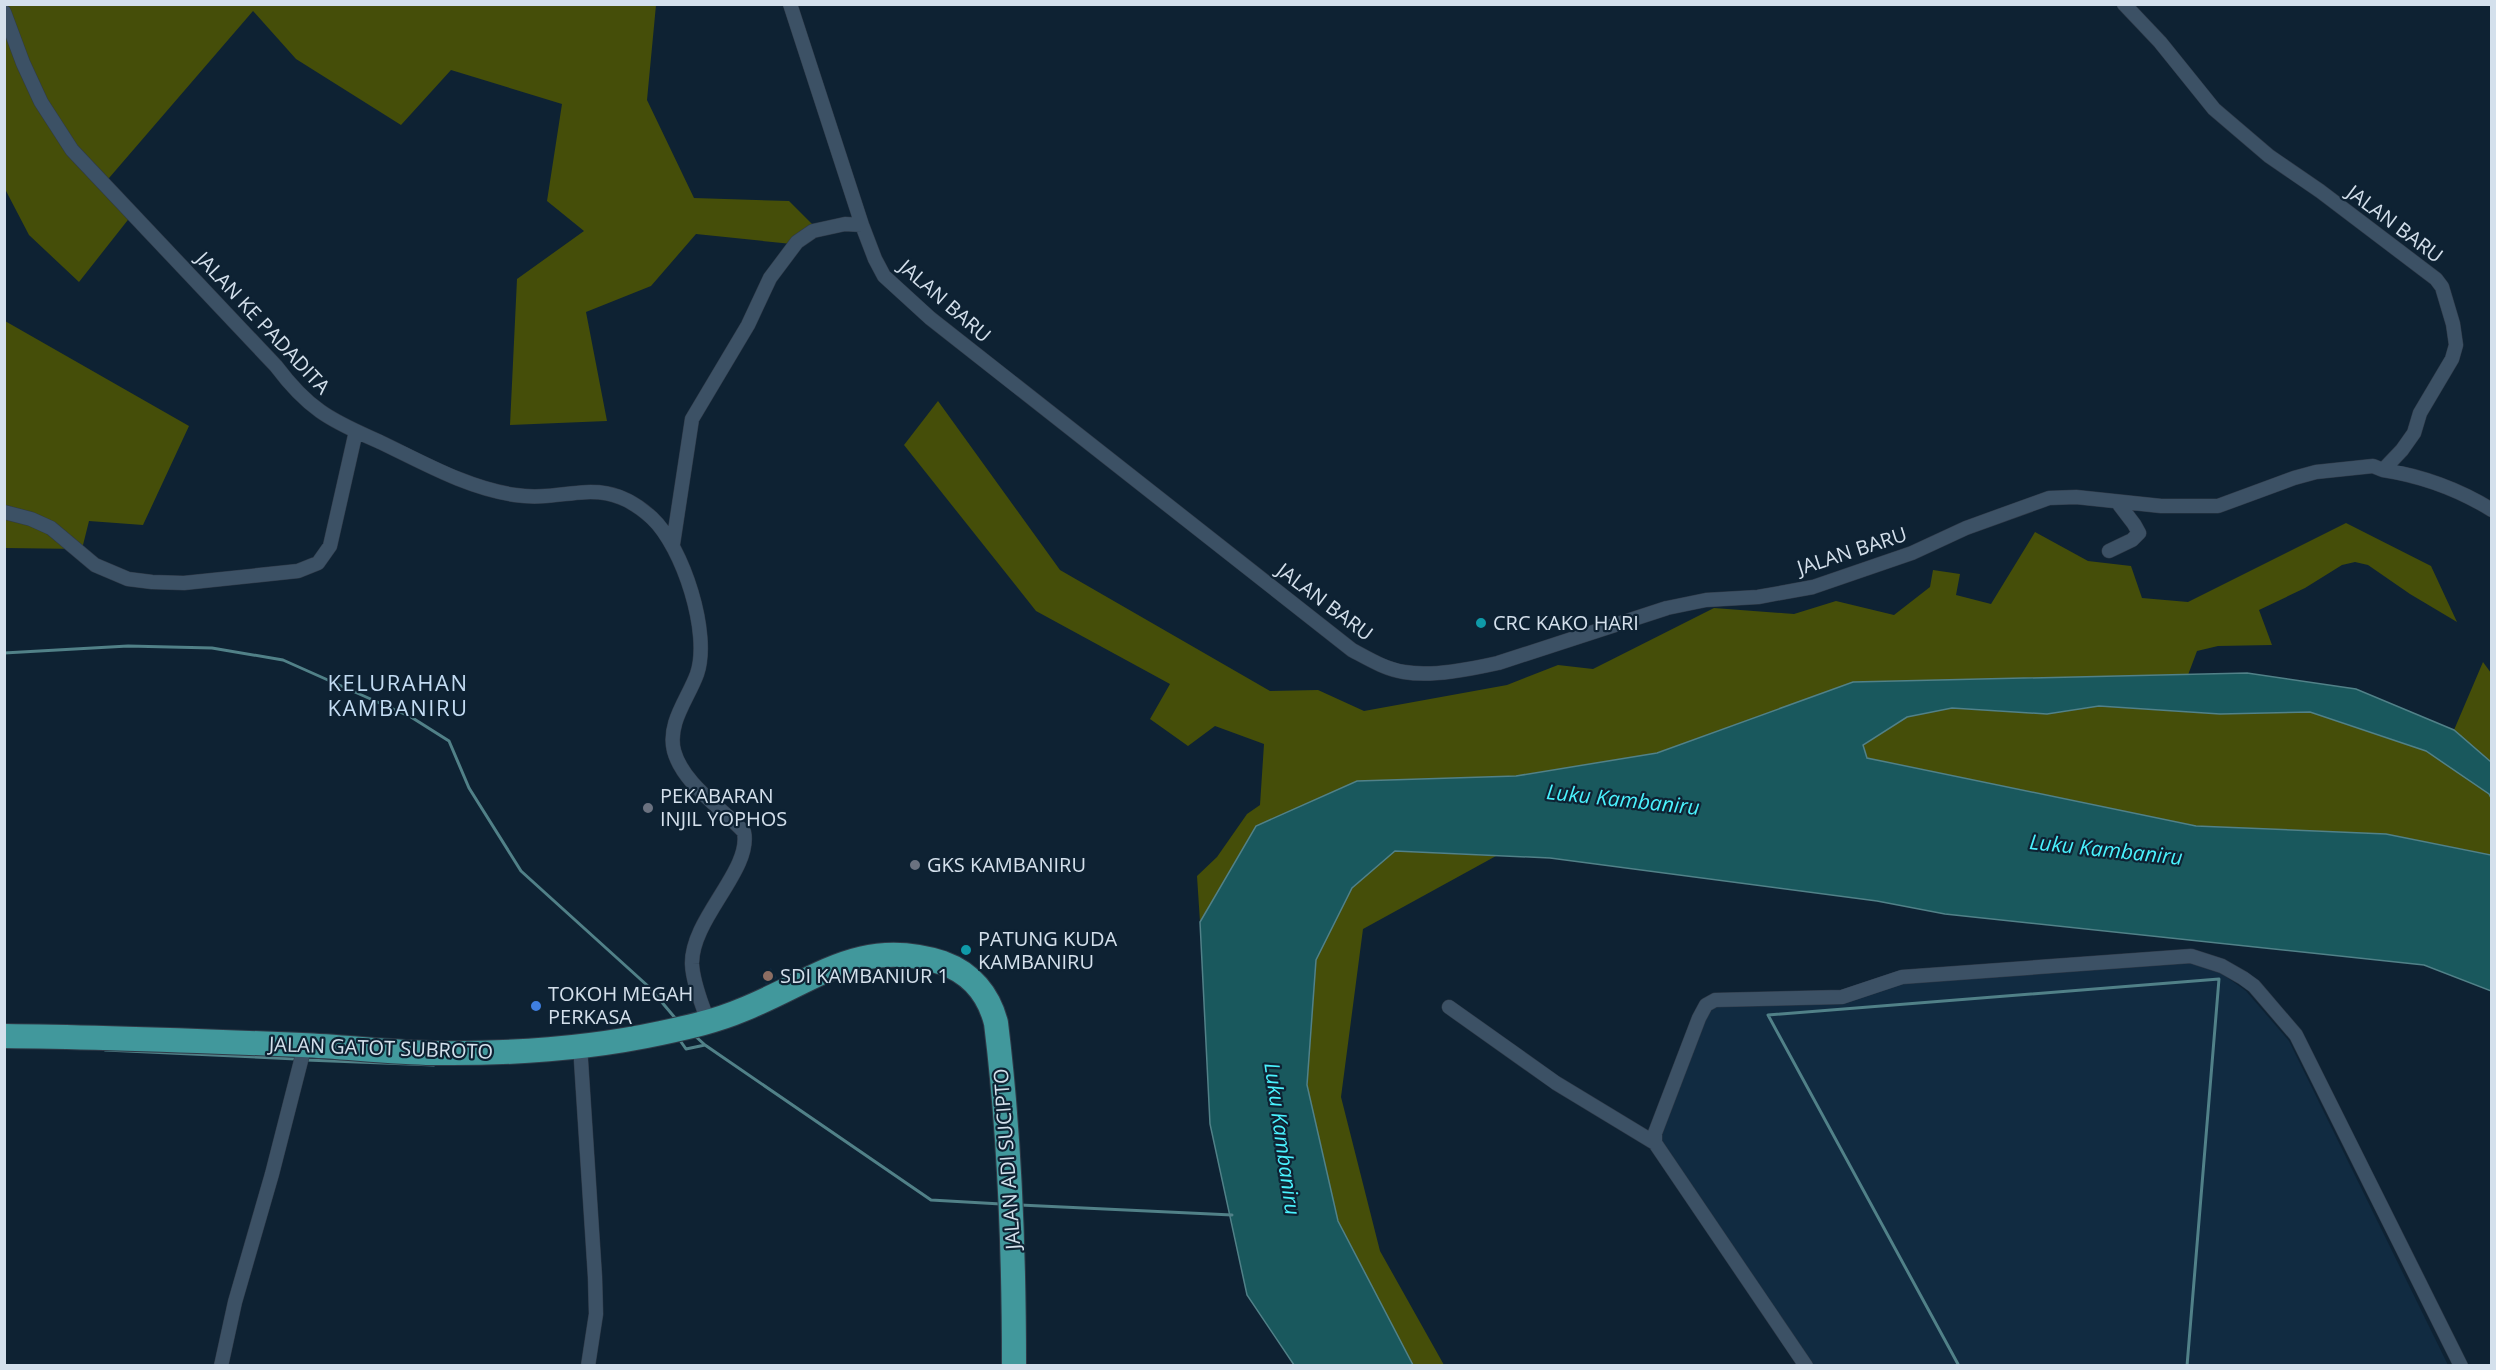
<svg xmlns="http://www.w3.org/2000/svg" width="2496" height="1370" font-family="'Open Sans',sans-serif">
<rect width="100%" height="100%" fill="#0e2233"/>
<path fill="#112b41" d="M2194,960L2221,973L2246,991L2289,1041L2448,1365H1814L1659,1141V1129L1710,1006L1842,1001L1898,981Z
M771,968L777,978L766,985L760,975Z"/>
<path fill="#454e09" d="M4,5H656L647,100L694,198L789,201L814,226L792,244L696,234L651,286L586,312L607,421L510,425L517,279L584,231L547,201L562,104L451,70L401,125L296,59L253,11L103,185L131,216L79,282L29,235L5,189Z
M5,321L189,426L143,525L89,521L82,549L5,548Z
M938,401L1060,570L1270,691L1318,690L1364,711L1507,685L1558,665L1593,669L1714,608L1794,614L1836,601L1894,615L1930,587L1933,570L1960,574L1956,595L1991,604L2035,532L2088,561L2131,566L2142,598L2188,602L2346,523L2431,566L2457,622L2410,594L2368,565L2355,562L2342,565L2305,588L2259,610L2272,645L2218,646L2197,651L2188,675L1853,682L1657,753L1516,776L1256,826L1200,922L1197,876L1217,857L1247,814L1260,805L1264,744L1215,726L1188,746L1150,719L1170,684L1036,611L904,445Z
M2483,662L2491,673V762L2454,730Z
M2099,706L2220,714L2310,712L2426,751L2490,794L2492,798L2491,855L2386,834L2196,826L1867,758L1863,745L1907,717L1952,708L2047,714Z
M1395,851L1496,856L1363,929L1341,1097L1380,1251L1444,1365H1413L1338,1221L1307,1085L1316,960L1352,888Z"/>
<path fill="#19585d" stroke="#518188" stroke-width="1.5" d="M2247,673L2356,689L2454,730L2491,762V798L2489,794L2426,751L2310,712L2220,714L2099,706L2047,714L1952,708L1907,717L1863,745L1867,758L2196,826L2386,834L2491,855V991L2424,965L1945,914L1877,901L1550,858L1395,851L1352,888L1316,960L1307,1085L1338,1221L1413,1365H1294L1247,1295L1210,1124L1200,922L1256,826L1357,781L1516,776L1657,753L1853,682Z"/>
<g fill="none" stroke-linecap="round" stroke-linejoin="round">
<path stroke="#518188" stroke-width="3" d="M4,653L128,646L212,648L283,660L411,717L449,741L469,788L521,871L649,987L676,1019
M694,1035L705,1045L931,1200L1001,1204
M679,1039L686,1049L705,1045
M105,1050L296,1059
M306,1060L434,1065
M1020,1205L1232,1215
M1959,1366L1768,1015L2219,979L2187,1366"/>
<g stroke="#2f3a48" stroke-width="15">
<path id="street" d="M790,4L862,225L875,259L884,276L930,318L1352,650C1369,659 1385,669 1404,672C1432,677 1471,669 1498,663L1667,608L1706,600L1758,597L1813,587L1912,553L1966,528L2049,498L2076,497L2161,506H2218L2294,478L2316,472L2373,466L2383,470L2402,450L2414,433L2420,413L2452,359L2456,345L2453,324L2442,287L2436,279L2320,191L2269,156L2214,109L2160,42L2124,4
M4,12L23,63L41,102L72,150L276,366C288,382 303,399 320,411C338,424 360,433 380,442C424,463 467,488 515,495C568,503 602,472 652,518C683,547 711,634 697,674C688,699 667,723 674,751C683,784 722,808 744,832C752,870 691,919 692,964C693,984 702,1003 708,1022
M2383,470C2422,476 2458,489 2492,510
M4,512L31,519L51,528L95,565L128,579L152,582L184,583L298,571L318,563L330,546L356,431
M673,544L692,419L748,325L770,278L797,242L813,231L845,224L862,225
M2109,551L2132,540L2139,533L2134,524L2118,503
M1449,1007L1556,1083L1655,1143
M580,1045L595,1277L596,1314L588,1366
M221,1366L235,1302L272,1174L305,1045
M1806,1366L1655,1143V1133L1699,1018L1706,1005L1715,1000L1842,997L1902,977L2191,956L2222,966L2243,978L2254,986L2296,1035L2461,1366"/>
</g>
<g stroke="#2f3a48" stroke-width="26">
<path id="highway" d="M4,1036C104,1037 203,1041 302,1045C346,1047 389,1052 433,1053C508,1054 587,1049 661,1033C689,1027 716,1021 742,1010C815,981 860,936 943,963C971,973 989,995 996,1023C1010,1136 1014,1251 1014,1366"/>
</g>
<use href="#street" stroke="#3c5165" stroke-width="14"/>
<use href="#highway" stroke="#41989c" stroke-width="24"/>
</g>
<g fill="#0f9aa8" stroke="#0e2233" stroke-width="2">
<circle cx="1481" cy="623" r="6"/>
<circle cx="966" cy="950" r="6"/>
</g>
<g fill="#6b7280" stroke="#0e2233" stroke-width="2">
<circle cx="648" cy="808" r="6"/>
<circle cx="915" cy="865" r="6"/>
</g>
<circle fill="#8d6e63" stroke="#0e2233" stroke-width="2" cx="768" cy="976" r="6"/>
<circle fill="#3f7fe0" stroke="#0e2233" stroke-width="2" cx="536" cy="1006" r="6"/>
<g text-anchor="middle" stroke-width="4.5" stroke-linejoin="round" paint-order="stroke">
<g font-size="20" fill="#d4e0ec" stroke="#0e2233">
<text transform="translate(2395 224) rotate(37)" y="7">JALAN BARU</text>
<text transform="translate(945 301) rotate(41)" y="7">JALAN BARU</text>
<text transform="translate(263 323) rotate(47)" y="7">JALAN KE PADADITA</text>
<text transform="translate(1852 551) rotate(-18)" y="7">JALAN BARU</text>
<text transform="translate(1325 602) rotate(37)" y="7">JALAN BARU</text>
<text transform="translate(381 1048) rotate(2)" y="7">JALAN GATOT SUBROTO</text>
<text transform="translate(1007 1159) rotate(-94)" y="7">JALAN ADI SUCIPTO</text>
</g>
<g font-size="20" fill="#d4e0ec" stroke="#0e2233" text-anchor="start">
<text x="1493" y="630">CRC KAKO HARI</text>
<text x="660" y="803">PEKABARAN<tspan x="660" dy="23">INJIL YOPHOS</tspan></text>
<text x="927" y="872">GKS KAMBANIRU</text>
<text x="978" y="946">PATUNG KUDA<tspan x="978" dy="23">KAMBANIRU</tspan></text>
<text x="780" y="983">SDI KAMBANIUR 1</text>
<text x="548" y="1001">TOKOH MEGAH<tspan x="548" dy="23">PERKASA</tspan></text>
</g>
<g font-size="21" font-style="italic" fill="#4af2fe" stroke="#0e2233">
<text transform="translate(1623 800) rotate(6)" y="7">Luku Kambaniru</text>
<text transform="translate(2106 850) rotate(6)" y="7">Luku Kambaniru</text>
<text transform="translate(1282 1139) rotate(82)" y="7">Luku Kambaniru</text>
</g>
<g font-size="22" letter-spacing="1.5" fill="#c3dcf3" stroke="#0e2233">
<text x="398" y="691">KELURAHAN<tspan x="398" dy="25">KAMBANIRU</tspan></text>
</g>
</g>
<rect width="2496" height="1370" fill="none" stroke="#d4e0ec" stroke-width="12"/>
</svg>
